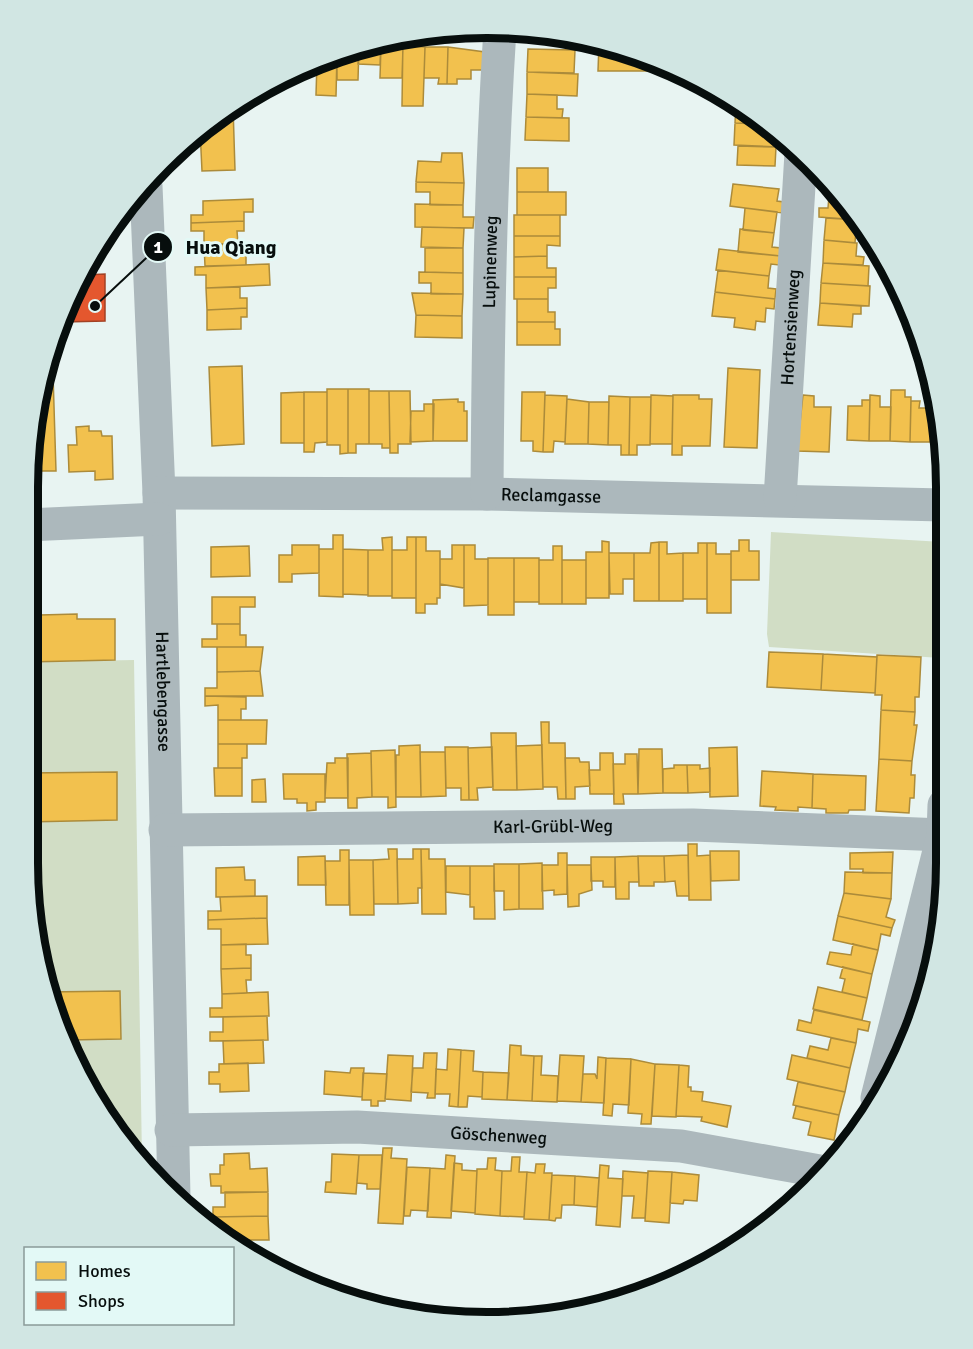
<svg xmlns="http://www.w3.org/2000/svg" width="973" height="1349" font-family="Signika,sans-serif">
<rect width="100%" height="100%" fill="#e8f4f2"/>
<path fill="#d1ddc5" d="M771,532L943,542L941,658L769,647L767,634Z
M134,660L142,1160L104,1117L69,1040L121,1039L120,991L47,992L43,982L27,863V822L117,820L116,772L27,773V662Z"/>
<path fill="#f2c14e" stroke="#ac8b3a" stroke-width="1.5" d="M413,35L412,46L425,47L423,106H402L403,37Z
M381,40L380,65L358,64L359,46Z
M599,43L634,51L678,71H598Z
M359,46L358,80H337V54Z
M381,46L403,47L402,78H380Z
M425,47H448L447,84H438L439,78H424Z
M448,47L485,52V70H471V79H457V84H447Z
M528,49L575,50L574,73L527,72Z
M337,54L336,96L316,95L317,62Z
M317,62V70H307V65Z
M527,72L578,74L577,96L527,94Z
M527,94L557,95V109H563L562,118L526,117Z
M736,103L766,124L735,123Z
M233,106L235,170L202,171L200,129Z
M526,117L569,118V141L525,140Z
M735,123L766,124L780,134L778,147L734,145Z
M738,146L776,147L775,166L737,165Z
M442,153H462L464,183L416,182L418,161L441,162Z
M517,168H548V192H517Z
M416,182L464,183L463,205H430V192H416Z
M733,184L779,189L777,201L784,202L783,213L730,206Z
M830,184L851,207L859,220L819,217V208H828Z
M517,192H566V215H517Z
M253,199V212H244V221L191,223V215H203V201Z
M415,204L463,205V217H474L473,228L415,227Z
M745,208L777,212L774,233L743,230Z
M514,215H560V236H514Z
M826,218L859,220L862,231L856,230L855,243L824,240Z
M244,221V231H237L238,244L204,245V231H191V223Z
M422,227L464,228L463,248L421,247Z
M740,229L774,233L772,247L781,248L780,256L738,252Z
M514,236H560V246L547,245V256L514,257Z
M824,240L857,243L856,256L864,257L863,265L823,263Z
M235,243L236,254H246V265L205,266L204,245Z
M425,248H463V273L425,272Z
M719,249L780,256L779,265L771,264L769,276L716,270Z
M547,256V268H556V277H514V257Z
M823,263L869,266L868,286L821,283Z
M269,264L270,285L206,288V275H195V267Z
M718,270L769,276L768,288L776,289L775,299L715,292Z
M419,272L463,273V294H431V283H419Z
M514,277H556V288H548V299H514Z
M821,283L870,286L869,306L820,303Z
M240,287V298H247V308L207,310L206,288Z
M715,292L775,299L774,309L766,308L765,322L756,321L755,330L734,327L735,318L712,316Z
M412,293L463,294L462,316L416,315Z
M517,299H548V312H555V322H517Z
M820,303L861,306V314H853L852,327L818,325Z
M247,308V317H241V329L207,330V310Z
M416,315L462,316V338L415,337Z
M517,322H555V329H560V345H517Z
M242,366L244,444L212,446L209,367Z
M728,368L760,370L757,448L724,447Z
M53,374L56,471H29L42,376Z
M327,389H348V453L340,454V445H327Z
M348,389H369V444H356V453H348Z
M891,390H905V397H911L910,442L890,441Z
M369,391H389L390,448H382V444H369Z
M389,391H410L411,444H398V453H390Z
M304,392H327V442L315,443L314,452H304Z
M304,392V443H281V393Z
M522,392H545L543,452L533,451V441H521Z
M545,395L567,396L565,442L554,441L553,452H543Z
M651,395L673,396L672,444H650Z
M699,395V399H712L710,446H682V455H672L673,395Z
M803,395L814,396V407H831L829,452L797,451Z
M870,395L880,396V407H891L890,441H869Z
M932,395L942,426V441L930,440Z
M609,396L630,397L629,455H621V445H608Z
M630,397H651L650,445H637V455H629Z
M458,399V402H464V411H467V441H433V400Z
M567,399L589,402L588,444H565Z
M862,400H870L869,441L847,440L848,406H862Z
M911,401H920L919,408H931L930,442H910Z
M589,402H609L608,445L588,444Z
M424,404H434L433,441L410,442L411,411H424Z
M89,426V431H101L102,436H112L113,479L95,480V471L69,472L68,445H77L76,427Z
M333,535H343V597L319,596V549H333Z
M392,537V596H368V550H383L382,538Z
M407,537H416V598H392V550H407Z
M416,537H426V551H440V598H437V604H425V613H416Z
M739,540H749V551H759V580H731V551H739Z
M602,541L609,542V598H586V552H602Z
M659,542V601H634V553H650L651,543Z
M659,542H667V554L683,553V601H659Z
M698,543H707V599H683V553H698Z
M707,543H716V554H731V613H707Z
M292,545H319V573L292,574V582H279V555H292Z
M452,545H464V588L440,584V559H452Z
M464,545H475V559H488V605L464,606Z
M249,546L250,576L211,577V547Z
M553,546H562V604H539V560H553Z
M343,549L368,550V595L343,594Z
M609,553H634V579H623V594H610Z
M488,558H514V615H488Z
M514,558H539V602H514Z
M562,560H586V604H562Z
M212,597H255V607H240V624H212Z
M77,614V619H115V660L27,662V620H40V615Z
M217,624H240V635H246V647H202V639H217Z
M217,647H263L260,671L217,672Z
M769,652L823,654L821,690L767,687Z
M823,654L877,657L875,693L821,690Z
M877,655L921,657L919,697H915V712L881,710L882,695H875Z
M260,671L263,696H205V688H217V672Z
M205,696L246,697V709H241V720H218V705L205,706Z
M881,710L915,712L914,725H917L912,761L879,759Z
M218,720H267L266,744H218Z
M541,722H549V743H565L566,799H558L557,787H543Z
M491,733H516L517,790H493Z
M218,744H247V758H242V768H218Z
M420,745L421,797H396V755H399V746Z
M542,745L543,789L517,790L516,746Z
M445,747H468L469,800H461V788H446Z
M492,747L493,787L477,788L478,800H469L468,748Z
M737,747L738,796L710,797L709,748Z
M639,749H662L663,793L638,794Z
M395,750L396,807L388,808V797H372L371,751Z
M420,752H445L446,796L421,797Z
M371,753L372,797L357,798V808H348L347,754Z
M600,753H613L614,794H590L589,770H600Z
M625,754H637L638,794H623L624,804H614L613,764H625Z
M335,758H348V798H325L327,763H335Z
M565,758H579L580,762H589L590,786L575,787V799H566Z
M879,759L912,761L911,775H915L914,798H910L909,813L876,811Z
M674,765H687L688,793H663V769L674,768Z
M687,765H700V769L710,768V792L688,793Z
M214,768H242V796H215Z
M762,771L813,774L812,808L798,807V811L775,810L776,807L760,806Z
M117,772V820L27,822V773Z
M283,774H325V802H316V810L307,811V803H297V799H284Z
M813,774L866,776L865,810H849L848,813H826V809L812,808Z
M265,779L266,802H252V780Z
M688,844H697V856L710,855L711,900H689Z
M388,849H397L398,904H374L373,860L389,859Z
M413,849H421L422,888H418V903L398,904L397,859H413Z
M421,849H429V859H445L446,914H422Z
M340,850H349V905H326L325,861H340Z
M710,851H739V880L711,881Z
M893,852L892,873H863V869H850V853Z
M558,853H567V894L554,895V890L542,891V865H558Z
M688,855L689,896H677L675,881L665,882L664,856Z
M325,856L326,885H298V857Z
M638,856H664L665,882H654V886H639Z
M638,856L639,882H629V899H616L615,857Z
M591,857H615V887H603V881H591Z
M349,860H373L374,915H350Z
M542,863L543,909H519V864Z
M494,864H519V909L504,910V891H494Z
M567,865H591L592,890L579,894V906L568,907Z
M446,866H470V895L446,892Z
M470,866H494L495,919H474V907H470Z
M244,867L245,880H255V896L216,897V868Z
M845,872L892,873L891,899L844,893Z
M844,893L891,899L886,917L895,920L892,928L838,916Z
M267,896V918L208,920V911H221L220,897Z
M838,916L892,928L890,936L881,934L878,950L833,940Z
M267,918L268,944L221,945V929H208V920Z
M246,944V955H251V968L221,969V945Z
M853,944L878,950L872,974L827,964L830,952L851,955Z
M843,967L872,974L867,998L842,992L845,979L840,978Z
M251,968V980H246L247,993L222,994L221,969Z
M818,987L867,998L862,1020L813,1009Z
M120,991L121,1039L69,1040L47,992Z
M268,992L269,1016L210,1017V1008H222V994Z
M814,1010L870,1022L868,1031L858,1029L856,1043L797,1030L799,1020L811,1023Z
M267,1016L268,1040L210,1041V1032H223V1017Z
M831,1038L856,1043L850,1068L807,1058L810,1046L828,1050Z
M263,1040L264,1063L224,1064L223,1041Z
M510,1045L521,1046V1055L534,1056L532,1101L507,1100Z
M448,1049L461,1050L458,1107L449,1106L450,1094H435L436,1069L447,1070Z
M461,1050L474,1051L473,1071L483,1072L482,1097L468,1096L467,1107H458Z
M424,1053H437L435,1098H427L428,1093L411,1092L413,1068H423Z
M388,1055L413,1056L411,1101L385,1099Z
M560,1055L584,1056L581,1102L557,1101Z
M792,1055L850,1068L845,1092L787,1079Z
M534,1056H542L541,1075L558,1076L557,1102L532,1101Z
M598,1057L606,1058L604,1103L581,1102L583,1074H595L597,1079Z
M606,1058L631,1059L629,1105L613,1104L612,1116L603,1115Z
M631,1059L655,1064L651,1124H641L642,1114L628,1113Z
M248,1063L249,1091L220,1092V1084H209V1072H219V1064Z
M655,1064L679,1065L676,1117L652,1116Z
M679,1065L689,1066L688,1087H691V1091L703,1092L702,1101L731,1106L727,1127L701,1121L702,1117L676,1116Z
M351,1068H364L362,1097L324,1094L325,1071L350,1073Z
M483,1072L509,1073L507,1100L482,1099Z
M363,1073L387,1074L385,1101H378V1106H371V1100H362Z
M798,1082L845,1092L839,1115L793,1105Z
M796,1106L839,1115L834,1140L808,1135L811,1122L793,1118Z
M383,1148H392L391,1158L407,1159L403,1224L378,1223Z
M249,1153L250,1169L267,1168L268,1192L221,1193V1186H211L210,1174H220V1165H224V1154Z
M332,1154L359,1155L356,1194L325,1192L326,1182H331Z
M359,1155H382L380,1189H367V1184L357,1183Z
M446,1155L455,1156L451,1218L427,1217L430,1168L445,1169Z
M512,1157H520L519,1172H527L524,1217L500,1216L502,1171H511Z
M488,1158H496L495,1170L502,1171L500,1216L475,1214L477,1169H487Z
M454,1163L462,1164V1170L477,1171L475,1213L451,1211Z
M536,1164H545L544,1173H552L549,1220L524,1219L527,1172L535,1173Z
M600,1165L609,1166L608,1178L623,1179L620,1227L596,1225Z
M407,1167L430,1168L428,1211L411,1210L410,1216H404Z
M623,1171L648,1173L645,1218H632L634,1196H622Z
M648,1171L672,1172L669,1223L645,1221Z
M672,1172L699,1175L697,1201L684,1200L683,1204L670,1203Z
M552,1175L575,1176L574,1205H562L561,1218H556L555,1221L549,1220Z
M575,1176L599,1178L597,1207L574,1205Z
M225,1192H268V1216L213,1217V1207H225Z
M777,1207L786,1209L775,1219Z
M268,1216L269,1240H232L226,1236L225,1226H214L213,1217Z
M232,1240H251V1252H268V1264Z"/>
<path fill="#e4572e" stroke="#a24124" stroke-width="1.5" d="M105,274V321L64,322L85,275Z"/>
<g fill="none" stroke-linecap="round" stroke-linejoin="round">
<g stroke="#acb8bc" stroke-width="33">
<path id="s1" d="M146,186L159,493L174,1197"/>
<path id="s2" d="M159,493L487,494L943,505"/>
<path id="s3" d="M487,494C488,339 490,184 500,29"/>
<path id="s4" d="M780,499L801,153"/>
<path d="M27,525L159,519"/>
<path id="s5" d="M165,830L693,825L943,835"/>
<path d="M877,1098L943,835L944,805"/>
<path id="s6" d="M171,1130L357,1127L681,1146L825,1172"/>
</g>
</g>
<g text-anchor="middle" stroke-width="6" stroke-linejoin="round" paint-order="stroke">
<g font-size="18" fill="#070e0d" stroke="#e3f9f6">
<text dy="6" stroke="none"><textPath href="#s3" startOffset="232">Lupinenweg</textPath></text>
<text dy="6" stroke="none"><textPath href="#s4" startOffset="172">Hortensienweg</textPath></text>
<text dy="6" stroke="none"><textPath href="#s2" startOffset="392">Reclamgasse</textPath></text>
<text dy="6" stroke="none"><textPath href="#s1" startOffset="506">Hartlebengasse</textPath></text>
<text dy="6" stroke="none"><textPath href="#s5" startOffset="388">Karl-Grübl-Weg</textPath></text>
<text dy="6" stroke="none"><textPath href="#s6" startOffset="328">Göschenweg</textPath></text>
</g>
</g>
<path d="M0 0H973V1349H0ZM487 38H487A449 449 0 0 1 936 487V863A449 449 0 0 1 487 1312H487A449 449 0 0 1 38 863V487A449 449 0 0 1 487 38Z" fill="#d1e6e3" fill-rule="evenodd"/>
<path fill="none" stroke="#070e0d" stroke-width="8" d="M487 38H487A449 449 0 0 1 936 487V863A449 449 0 0 1 487 1312H487A449 449 0 0 1 38 863V487A449 449 0 0 1 487 38Z"/>
<path fill="none" stroke="#070e0d" stroke-width="2" d="M95 306L158 247"/>
<g fill="#070e0d" stroke="#e3f9f6" stroke-width="2">
<circle cx="95" cy="306" r="6"/>
<circle cx="158" cy="247" r="15"/>
</g>
<g font-size="18" text-anchor="middle" font-weight="bold" fill="#fff">
<text x="158" y="253">1</text>
</g>
<g font-size="20" text-anchor="middle" font-weight="bold" fill="#070e0d" stroke="#e3f9f6" stroke-width="6" stroke-linejoin="round" paint-order="stroke">
<text x="231" y="254">Hua Qiang</text>
</g>
<rect x="24" y="1247" width="210" height="78" fill="#e3f9f6" stroke="#8b9b99" stroke-width="1.5"/>
<rect x="36" y="1262" width="30" height="18" fill="#f2c14e" stroke="#8b9b99" stroke-width="1.5"/>
<text x="78" y="1277" font-size="18" fill="#070e0d">Homes</text>
<rect x="36" y="1292" width="30" height="18" fill="#e4572e" stroke="#8b9b99" stroke-width="1.5"/>
<text x="78" y="1307" font-size="18" fill="#070e0d">Shops</text>
</svg>
